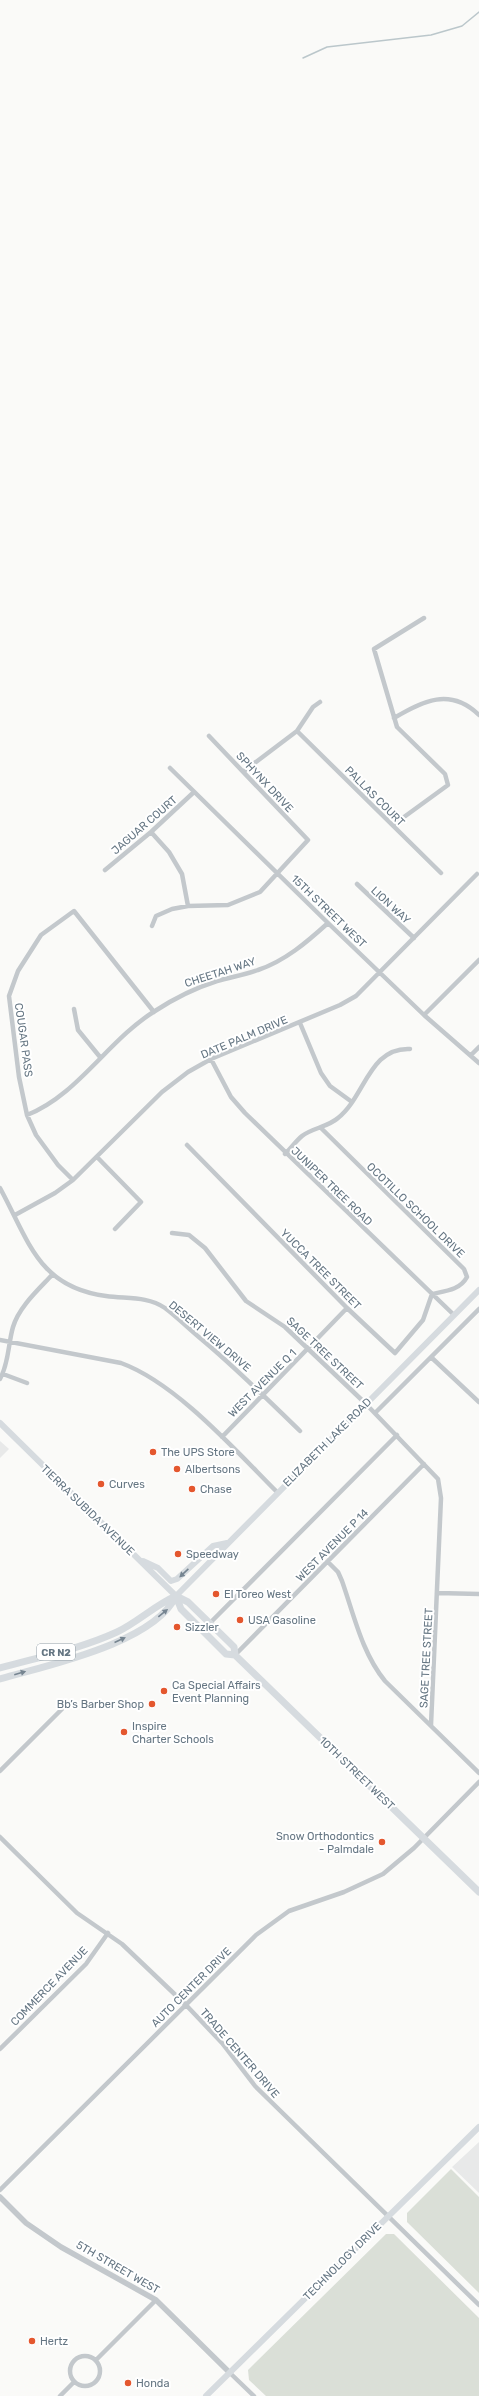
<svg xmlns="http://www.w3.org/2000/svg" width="479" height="2396" font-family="Rubik,sans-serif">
<rect width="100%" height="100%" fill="#fafaf8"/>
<path fill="#e8e9e9" d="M0,1441L9,1449L0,1458Z
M479,2142V2193L452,2167Z"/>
<path fill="#dadfd7" d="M451,2169L479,2197V2293L407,2222V2213Z
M386,2234H394L479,2318V2396H266L249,2380L248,2370Z"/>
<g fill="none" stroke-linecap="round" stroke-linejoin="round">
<path stroke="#bbc7cb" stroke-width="1.5" d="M303,58L327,47L431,35L462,26L479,12"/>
<path stroke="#c3c8cc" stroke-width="4.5" d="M394,718C423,701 450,687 479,715
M297,731L441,873
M170,768L328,923L424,1015L479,1063
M244,771L297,731L313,707L320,702
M393,825L448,785L445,774L397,727L374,649L424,618
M151,832L169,852L182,874L188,906
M105,870L151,832L194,792
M357,884L414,938
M152,926L156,916L172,909L188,906L228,905L260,892L308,840L209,736
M74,1009L78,1030L100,1057
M424,1015L479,960
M300,1023L321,1073L330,1086L352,1102
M471,1055L479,1047
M211,1059L231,1097L245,1113L454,1315
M27,1115C78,1095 108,1040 155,1011C175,998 195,988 217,981C231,977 245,975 258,970C285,961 307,942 328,923
M187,1145L347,1308L395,1353L423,1320L432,1294C446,1291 460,1290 467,1277L464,1269L321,1128
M285,1154C291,1148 296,1141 302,1136C312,1128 328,1127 338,1118C365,1097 369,1047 410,1049
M97,1157L141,1202L115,1229
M73,1180L58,1165L36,1135L27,1115L19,1077L9,996L18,971L41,935L74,911L154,1012
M0,1188C29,1241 38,1287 106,1296C127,1299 147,1296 165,1308C177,1317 188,1328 200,1338C235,1367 267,1399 300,1431
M15,1215L55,1193L73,1180L162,1092L188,1072L211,1059L340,1005L356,996L477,874
M172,1233L189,1235L205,1248L246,1301L285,1327L365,1403L438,1479L441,1498L431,1725
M0,1340L121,1363C176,1383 235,1450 277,1492
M432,1358L479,1402
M3,1374L27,1383
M0,1379C9,1363 8,1344 13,1327C19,1307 38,1290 52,1275
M375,1413L479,1309
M222,1437L347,1308
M328,1562L338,1572L342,1581C354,1615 362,1653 385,1681L479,1773
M438,1593L479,1594
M210,1623L397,1435
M235,1655L424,1464
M0,1771L63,1708
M0,1837L77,1913L122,1944L186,2005L222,2043L255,2086L479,2305
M0,2049L86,1964L108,1933
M0,2190L256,1935L289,1911L344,1892L383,1874L414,1848L479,1782
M70 2371a15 15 0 1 1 30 0a15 15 0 1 1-30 0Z
M96,2360L156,2300
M230,2373L254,2396
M60,2396L74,2382"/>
<path stroke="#c3c8cc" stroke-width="5.5" d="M0,2197L26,2223L61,2247L156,2300L230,2373"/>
<path stroke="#d6dbdf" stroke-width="6" d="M0,1423L176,1596L479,1290
M143,1561L158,1568L171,1581L177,1579L213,1546L227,1543
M206,2396L479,2127"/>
<path stroke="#d6dbdf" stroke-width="7" d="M176,1596L181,1609L226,1654L235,1655L479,1892
M176,1596L188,1602L229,1642L234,1647L235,1655
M0,1668C39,1657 80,1649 117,1632C138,1622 155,1605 176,1596
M0,1679C48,1665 154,1643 176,1596"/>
</g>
<defs><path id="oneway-solid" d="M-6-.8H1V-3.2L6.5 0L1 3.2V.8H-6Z"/></defs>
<g fill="#768591">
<use href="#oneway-solid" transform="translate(184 1573) rotate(137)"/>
<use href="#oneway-solid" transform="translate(163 1613) rotate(-39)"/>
<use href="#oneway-solid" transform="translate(120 1640) rotate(-24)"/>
<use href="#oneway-solid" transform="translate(20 1673) rotate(-16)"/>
</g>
<g fill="#e4572e" stroke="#fff" stroke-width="1.5">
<circle cx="153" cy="1452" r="4"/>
<circle cx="177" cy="1469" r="4"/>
<circle cx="101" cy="1484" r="4"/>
<circle cx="192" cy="1489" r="4"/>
<circle cx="178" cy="1554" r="4"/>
<circle cx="216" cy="1594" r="4"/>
<circle cx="240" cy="1620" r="4"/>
<circle cx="177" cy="1627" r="4"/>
<circle cx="164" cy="1691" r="4"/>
<circle cx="152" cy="1704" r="4"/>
<circle cx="124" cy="1732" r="4"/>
<circle cx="382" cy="1842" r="4"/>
<circle cx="32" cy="2341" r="4"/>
<circle cx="128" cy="2383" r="4"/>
</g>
<g text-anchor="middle" stroke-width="4" stroke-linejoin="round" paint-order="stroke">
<rect fill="#fff" stroke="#939fa8" stroke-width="1" x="37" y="1644" width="38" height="16" rx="3"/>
<g font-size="10" font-weight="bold" fill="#657683">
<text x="56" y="1656">CR N2</text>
</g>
<g font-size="11" fill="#657683" stroke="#fff">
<text transform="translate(265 782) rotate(47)" y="4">SPHYNX DRIVE</text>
<text transform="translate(375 796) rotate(45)" y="4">PALLAS COURT</text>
<text transform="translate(144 825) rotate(-41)" y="4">JAGUAR COURT</text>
<text transform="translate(391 905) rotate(43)" y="4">LION WAY</text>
<text transform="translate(329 911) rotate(44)" y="4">15TH STREET WEST</text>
<text transform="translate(220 972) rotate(-18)" y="4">CHEETAH WAY</text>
<text transform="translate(244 1037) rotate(-23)" y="4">DATE PALM DRIVE</text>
<text transform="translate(24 1040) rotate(82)" y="4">COUGAR PASS</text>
<text transform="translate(332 1186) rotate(44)" y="4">JUNIPER TREE ROAD</text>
<text transform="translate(416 1210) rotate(44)" y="4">OCOTILLO SCHOOL DRIVE</text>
<text transform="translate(321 1269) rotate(45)" y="4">YUCCA TREE STREET</text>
<text transform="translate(210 1336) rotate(40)" y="4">DESERT VIEW DRIVE</text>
<text transform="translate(325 1353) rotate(43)" y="4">SAGE TREE STREET</text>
<text transform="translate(262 1383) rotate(-45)" y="4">WEST AVENUE Q 1</text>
<text transform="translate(327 1442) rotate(-45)" y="4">ELIZABETH LAKE ROAD</text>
<text transform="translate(88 1510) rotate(44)" y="4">TIERRA SUBIDA AVENUE</text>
<text transform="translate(332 1545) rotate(-45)" y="4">WEST AVENUE P 14</text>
<text transform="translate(426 1658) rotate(-87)" y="4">SAGE TREE STREET</text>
<text transform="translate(357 1773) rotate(44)" y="4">10TH STREET WEST</text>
<text transform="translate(49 1986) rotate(-46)" y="4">COMMERCE AVENUE</text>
<text transform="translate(191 1987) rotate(-45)" y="4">AUTO CENTER DRIVE</text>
<text transform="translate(240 2053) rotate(49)" y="4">TRADE CENTER DRIVE</text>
<text transform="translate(342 2261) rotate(-45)" y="4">TECHNOLOGY DRIVE</text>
<text transform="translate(118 2267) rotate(30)" y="4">5TH STREET WEST</text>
</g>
<g font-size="11" fill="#657683" stroke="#fff" text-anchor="start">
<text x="161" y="1456">The UPS Store</text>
<text x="185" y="1473">Albertsons</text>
<text x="109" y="1488">Curves</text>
<text x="200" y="1493">Chase</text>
<text x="186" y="1558">Speedway</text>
<text x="224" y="1598">El Toreo West</text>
<text x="248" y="1624">USA Gasoline</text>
<text x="185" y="1631">Sizzler</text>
<text x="172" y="1689">Ca Special Affairs<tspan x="172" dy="13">Event Planning</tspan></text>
<text x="144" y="1708" text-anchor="end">Bb’s Barber Shop</text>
<text x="132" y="1730">Inspire<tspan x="132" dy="13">Charter Schools</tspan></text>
<text x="374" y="1840" text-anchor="end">Snow Orthodontics<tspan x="374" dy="13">- Palmdale</tspan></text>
<text x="40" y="2345">Hertz</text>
<text x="136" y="2387">Honda</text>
</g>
</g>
</svg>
